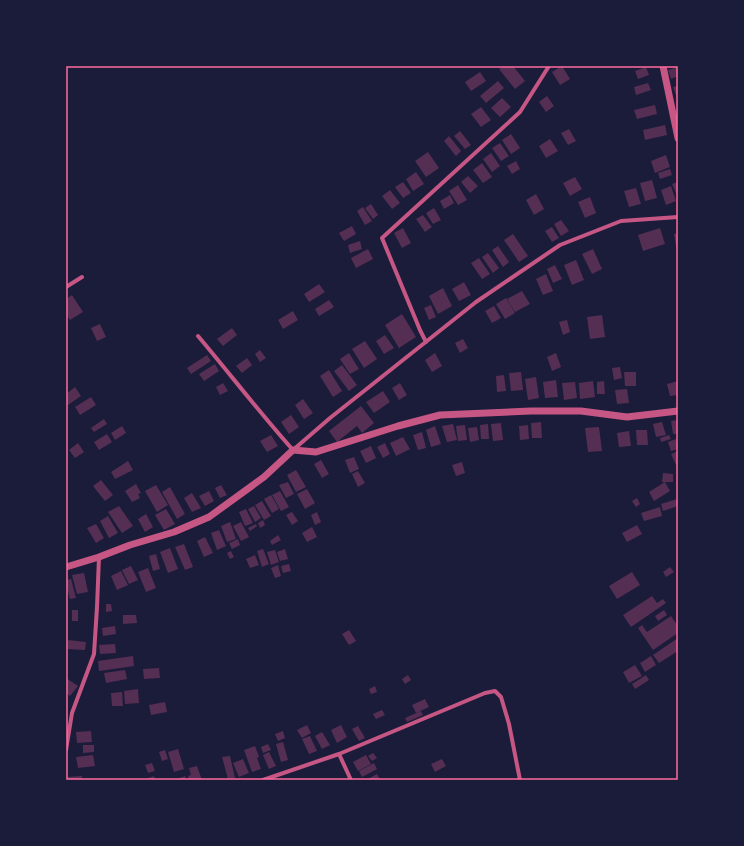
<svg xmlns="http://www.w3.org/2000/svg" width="744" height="846" font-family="'Golos Text',sans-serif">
<rect width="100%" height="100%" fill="#1b1b3a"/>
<path fill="#542f53" d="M503,66H513L525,81L515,89L499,69Z
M562,66L570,79L560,85L552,72Z
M646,67L649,75L638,79L635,71Z
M678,67V76L671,79L668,70Z
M480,72L486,81L471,91L465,82Z
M498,81L504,88L486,103L480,96Z
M648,83L651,90L636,95L634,87Z
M678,86V98H677L673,87Z
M547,96L554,106L546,112L539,102Z
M502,98L511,107L500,117L491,108Z
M655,105L657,114L637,119L634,110Z
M481,107L491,120L481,127L471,114Z
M665,125L667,135L645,140L643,130Z
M569,129L576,141L568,145L561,133Z
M460,131L471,145L465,149L454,136Z
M511,134L520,148L511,154L502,140Z
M449,136L461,151L456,156L444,141Z
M550,139L558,151L546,158L539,146Z
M500,143L509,156L501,161L492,148Z
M428,152L439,168L426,177L415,161Z
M491,153L500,166L492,172L483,159Z
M666,155L670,167L655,173L651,161Z
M516,161L520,169L512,174L507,166Z
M482,163L492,177L483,183L473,170Z
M670,169L672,175L660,179L658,173Z
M416,172L424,184L413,191L406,179Z
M468,176L478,186L470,193L461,182Z
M575,177L582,189L570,196L563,183Z
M652,180L657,198L645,201L640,183Z
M403,182L411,193L403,198L395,187Z
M678,182V195H677L672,184Z
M458,185L467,200L458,205L449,191Z
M671,186L676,201L666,205L661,190Z
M636,188L641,204L629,207L624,191Z
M390,190L400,203L392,209L382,196Z
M536,194L544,209L534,215L526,200Z
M450,195L454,203L444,209L440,201Z
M590,197L596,213L585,218L578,202Z
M371,204L378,215L373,219L365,208Z
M363,207L372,221L365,225L357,211Z
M434,208L441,220L433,224L426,213Z
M423,215L432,227L425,232L416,219Z
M561,220L569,231L561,236L554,224Z
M352,226L356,234L344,241L339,233Z
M552,227L559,238L552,242L545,231Z
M403,228L411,243L402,248L394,233Z
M660,228L665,244L643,251L638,235Z
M678,233V251H677L674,234Z
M513,234L528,256L519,262L504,240Z
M360,241L362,249L350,253L348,245Z
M498,246L509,262L503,267L492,250Z
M368,249L373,259L356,268L351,258Z
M593,249L602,269L592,274L582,254Z
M488,253L499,268L493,273L482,257Z
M479,258L490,274L482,279L471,263Z
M576,260L584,280L572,285L564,265Z
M555,265L562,279L553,283L547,269Z
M546,274L553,291L543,295L536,279Z
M464,282L471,295L459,301L452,289Z
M319,284L325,292L309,302L304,294Z
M443,288L452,306L438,314L429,296Z
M522,291L530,304L515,312L507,299Z
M72,295L83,312L70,320L66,314V299Z
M506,298L515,313L505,319L496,304Z
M329,300L334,307L319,316L315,309Z
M431,305L436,317L429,320L424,308Z
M494,306L501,318L492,323L485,311Z
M293,311L298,320L283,329L278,320Z
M402,314L416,337L399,348L385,325Z
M602,315L605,337L590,339L587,317Z
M567,320L570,332L563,335L559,322Z
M100,324L106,337L97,341L91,328Z
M232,328L237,335L223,346L217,339Z
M385,335L394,348L384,354L376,341Z
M463,339L468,348L460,353L455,343Z
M365,341L377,359L364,368L352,349Z
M260,350L266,358L260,362L255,354Z
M349,353L359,369L350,374L340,359Z
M435,353L442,366L432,372L425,360Z
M556,353L561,367L552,371L547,357Z
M207,355L211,361L191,374L187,368Z
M247,358L252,365L242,373L236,366Z
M215,364L219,371L204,381L199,374Z
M342,365L357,385L349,391L334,371Z
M620,367L622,378L614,380L612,368Z
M329,370L342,391L333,397L320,376Z
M521,372L523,390L511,391L509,373Z
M624,372H636V386H625Z
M504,375L506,391L497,392L496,376Z
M536,377L539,398L528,400L525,379Z
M556,380L558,397L545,398L543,382Z
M593,381L595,397L580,399L579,383Z
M604,381L605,394H597V382Z
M678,381V395L670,396L667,384Z
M575,382L577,398L564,400L562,383Z
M223,383L228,391L220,395L216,387Z
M400,383L407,395L399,400L392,388Z
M75,387L81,396L68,405L66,402V394Z
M627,389L629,403L617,404L615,390Z
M383,391L390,402L374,413L366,402Z
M91,397L96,405L80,415L75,407Z
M303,399L313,413L304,419L295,405Z
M361,406L374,423L362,433L357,426L337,442L329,431Z
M291,415L299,427L289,434L281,422Z
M104,419L107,424L94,432L91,428Z
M678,420V434H673L671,421Z
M541,422L542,438H532L531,423Z
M662,422L666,435L656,437L653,424Z
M501,423L503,440L493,441L491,424Z
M453,424L457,440L447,442L442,426Z
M488,424L489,439H481L480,425Z
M465,425L467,440L458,441L456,426Z
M528,425L529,439L520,440L519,426Z
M122,426L126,433L115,440L111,433Z
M435,426L441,444L431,447L426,430Z
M477,427L479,440L470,442L468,428Z
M599,427L602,451L588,452L585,428Z
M636,430H647L648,445H637Z
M629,431L631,446L619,447L617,433Z
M422,432L426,448L418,450L413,435Z
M107,434L112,442L99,450L94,442Z
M271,435L278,446L267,452L260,441Z
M669,435L671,439L661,442L660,438Z
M403,437L410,449L396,456L390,443Z
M676,439L678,449L671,451L668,442Z
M78,443L84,452L75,458L69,450Z
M385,443L390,454L383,458L377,447Z
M371,446L376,458L366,463L360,451Z
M678,451V464L676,465L671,454Z
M354,457L359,469L350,473L345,460Z
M321,460L329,474L322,478L314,464Z
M128,461L133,470L115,479L111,472Z
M462,462L465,473L456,476L452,465Z
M296,470L306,487L296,492L287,475Z
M358,471L365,483L358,487L352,474Z
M663,473L673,474V482H662Z
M101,480L113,495L105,501L93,486Z
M288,482L294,494L286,498L279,485Z
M665,482L670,491L654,501L649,492Z
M136,484L141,493L138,494L140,498L132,502L125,491Z
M156,485L168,505L157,512L145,491Z
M221,485L227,495L220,498L215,488Z
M170,487L185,514L177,519L162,492Z
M307,489L315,503L305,509L297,494Z
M209,491L214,501L205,506L199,496Z
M280,491L289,507L281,511L272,495Z
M192,493L201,508L192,512L184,498Z
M271,495L279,509L272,513L264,499Z
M637,498L640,504L636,507L632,501Z
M677,499L678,506L663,511L661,504Z
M262,501L271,516L264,520L255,505Z
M119,506L133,526L122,533L108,512Z
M254,506L261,518L255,522L248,509Z
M660,507L662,516L644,521L641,513Z
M166,509L175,524L164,530L155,515Z
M246,509L253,523L245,526L239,512Z
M292,512L298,521L292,525L286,515Z
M317,512L321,522L315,525L311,515Z
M146,514L153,527L145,532L138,519Z
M108,516L118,533L109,538L100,521Z
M263,520L265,525L260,528L258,523Z
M230,522L236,539L227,542L221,526Z
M241,522L249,537L241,541L233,526Z
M96,524L104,538L96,543L87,528Z
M256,524L257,526L250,531L248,528Z
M637,525L642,534L627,542L622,533Z
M312,527L317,537L307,542L302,533Z
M219,530L226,546L217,550L211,533Z
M278,535L281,540L272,545L270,541Z
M205,537L213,553L204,557L197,541Z
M238,539L240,545L232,549L229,543Z
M184,544L193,567L185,570L175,547Z
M170,548L178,569L168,573L160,552Z
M263,549L269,564L262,567L257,551Z
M285,549L288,559L280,561L277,552Z
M275,550L279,562L271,565L267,552Z
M231,551L234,557L230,559L227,553Z
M156,554L160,569L153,571L149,556Z
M255,555L259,565L250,568L246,559Z
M289,564L291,571L283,573L281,566Z
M278,565L281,576L275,578L271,568Z
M131,566L138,580L129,584L122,570Z
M670,567L674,572L666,577L663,572Z
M148,568L156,588L146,592L138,572Z
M121,571L128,585L117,590L111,576Z
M632,572L640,585L617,599L609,586Z
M84,573L88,592L77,594L72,575Z
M71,579L76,598L70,599L66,584V580Z
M652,596L657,603L663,599L666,603L631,627L623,615Z
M106,604H111L112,611L106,612Z
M72,610H78V621H72Z
M664,610L667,615L658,621L655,616Z
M123,615H136L137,623L123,624Z
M671,616L678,626V633L653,650L638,628L642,625L647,632Z
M115,626L116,634L103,636L102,628Z
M349,630L356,641L349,645L342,634Z
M678,638V651L659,663L653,655Z
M68,640L86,642L85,650L67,649Z
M115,644L116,653L100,654L99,645Z
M133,656L134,666L99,671L98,661Z
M651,656L656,665L645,672L640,663Z
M635,665L642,676L629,683L623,672Z
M159,668L160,678L144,679L143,669Z
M125,670L127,679L106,683L104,673Z
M408,675L411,680L405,684L402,679Z
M646,675L649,680L635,689L632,684Z
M66,678L78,686L70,696L66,693Z
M375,686L377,692L371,694L369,689Z
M138,689L139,703L125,704L124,691Z
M122,692L123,706H112L111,693Z
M425,699L429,707L416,713L412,705Z
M165,702L167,712L151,715L149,705Z
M382,710L385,715L376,719L373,714Z
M421,711L423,715L407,722L405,718Z
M307,725L311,733L302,738L297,730Z
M341,725L347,737L337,743L331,730Z
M358,726L365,738L359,741L352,729Z
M91,731L92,742L77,743L76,732Z
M283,731L285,738L278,741L275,734Z
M322,732L330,745L322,749L315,736Z
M310,736L317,751L309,754L302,739Z
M283,742L288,760L281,762L276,744Z
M268,744L271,750L263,753L261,747Z
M83,745H94V752L83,753Z
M255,746L259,757L257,758L261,769L252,772L244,750Z
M178,749L184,769L174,772L168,752Z
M165,750L168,759L162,761L159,752Z
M269,752L276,766L269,769L263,755Z
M373,753L377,758L372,761L368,756Z
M93,755L95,766L78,768L76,757Z
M366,755L371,764L358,771L353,762Z
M230,756L235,778L228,779L222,757Z
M243,759L249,773L239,777L233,763Z
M442,759L446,766L435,772L431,764Z
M152,763L155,771L148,773L145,765Z
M374,763L377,769L362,777L359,771Z
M197,766L202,780H189L188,776L191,775L189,768Z
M377,774L380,780H366Z
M82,776V780H66V777Z
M154,776L155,780H143Z
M185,776L187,780H174Z"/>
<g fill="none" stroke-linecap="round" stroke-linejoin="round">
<path stroke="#c65784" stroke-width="4" d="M66,287L82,277
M198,336C230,374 260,413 293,450L330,418L476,302L560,245L621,221L678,217
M426,342L420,330L382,238L520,112L549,66
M66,750L72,713L94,654L97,607L99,557
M339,754L351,780
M263,780L339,754L485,693L495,691L501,697L509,724L520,780"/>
<path stroke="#c65784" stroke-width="7" d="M663,66L678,138
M66,567L99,557L130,545L174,532L209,517L264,477L293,450L316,452L398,426L440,415L531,411H581L627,417L678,411"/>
</g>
<rect width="744" height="846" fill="none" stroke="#1b1b3a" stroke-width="134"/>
<rect x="67" y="67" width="610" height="712" fill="none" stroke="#ff6b9d" stroke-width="1.5"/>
</svg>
